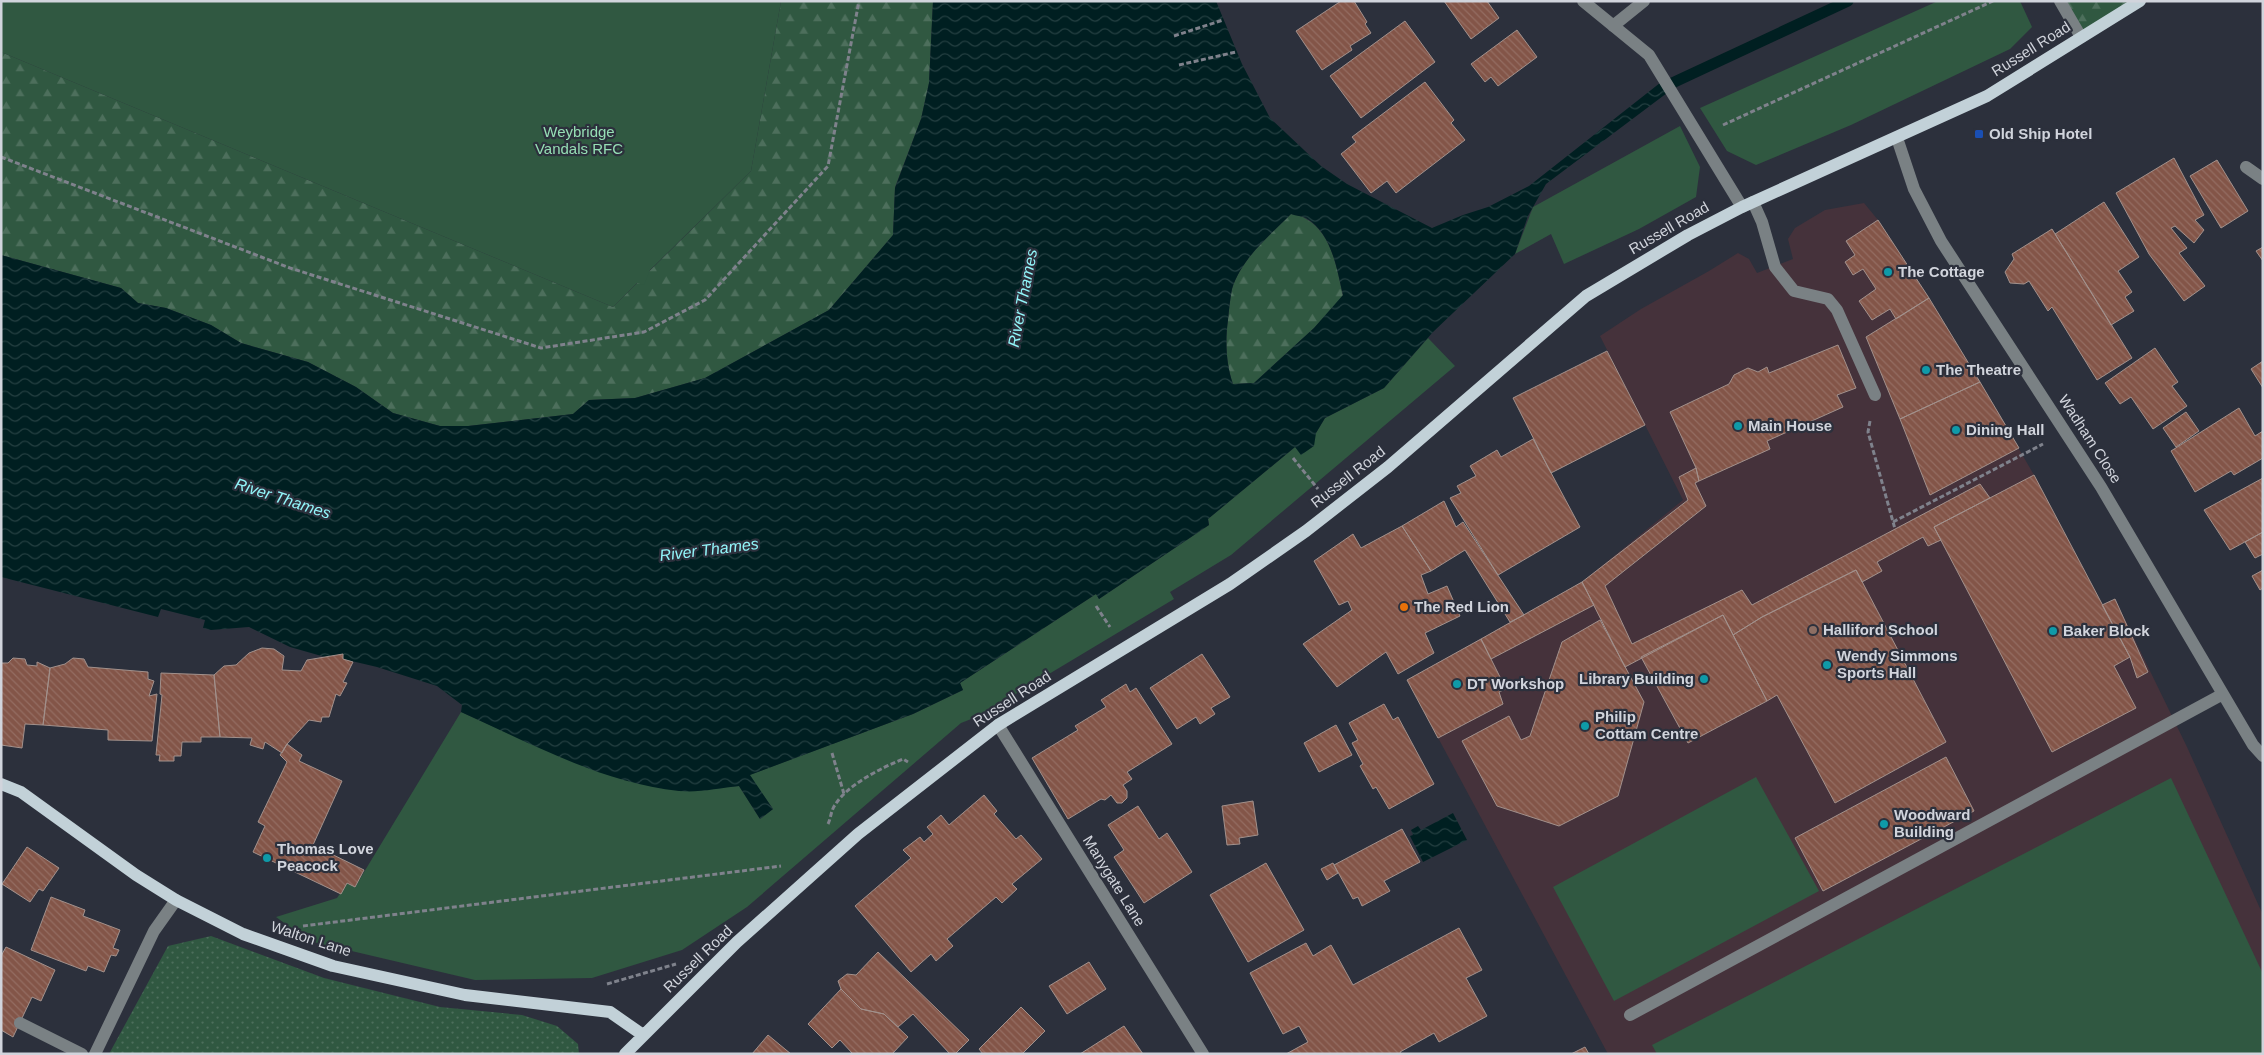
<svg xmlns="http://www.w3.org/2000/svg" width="2264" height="1055" font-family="Helvetica,sans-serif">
<defs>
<pattern id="grass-dots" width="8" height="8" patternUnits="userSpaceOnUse" patternTransform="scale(1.25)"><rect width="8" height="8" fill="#305841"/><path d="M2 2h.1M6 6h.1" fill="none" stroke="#4d6f5c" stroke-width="1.8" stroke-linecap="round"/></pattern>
<pattern id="forest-firs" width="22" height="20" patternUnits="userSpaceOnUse" patternTransform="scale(1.25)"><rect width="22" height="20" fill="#305841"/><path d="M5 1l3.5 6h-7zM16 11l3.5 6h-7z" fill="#4d6f5c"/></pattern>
<pattern id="water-waves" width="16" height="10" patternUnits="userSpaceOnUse" patternTransform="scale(1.25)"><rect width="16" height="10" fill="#001f21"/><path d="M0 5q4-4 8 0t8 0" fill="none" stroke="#243f41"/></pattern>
<pattern id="building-back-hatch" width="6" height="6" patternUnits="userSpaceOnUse" patternTransform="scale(1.25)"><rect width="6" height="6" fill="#835548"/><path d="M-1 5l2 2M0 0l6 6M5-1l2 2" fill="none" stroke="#946d62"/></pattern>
</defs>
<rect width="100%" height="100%" fill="#2c303c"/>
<path fill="#45323b" d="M1864,203L1878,220L1980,382L2034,475L2102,605L2115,599L2187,747L2263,915V1054H1608L1407,680L1582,582L1683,500L1600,336L1641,309L1709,271L1738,253L1749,259L1757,273L1793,259L1788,239L1795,228L1825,210Z"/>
<path fill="url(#grass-dots)" d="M211,936L324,978L440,1007L522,1015L557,1026L578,1044L579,1054H109L168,946Z"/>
<path fill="url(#forest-firs)" d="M781,1H933L929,83L921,119L895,187L893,235L829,310L705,378L635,398L589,400L573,414L468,426H440L393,413L356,387L308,362L241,343L211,325L166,308L138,303L121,288L1,255V52L613,307L751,171Z
M2060,1H2135L2081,37Z
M1291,214C1296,215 1302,216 1306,219C1332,233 1337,270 1343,296L1314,328L1254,383L1233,384C1226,364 1225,341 1228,320C1229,310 1230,299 1232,289C1241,259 1270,235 1291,214Z"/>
<path fill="#305841" d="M1,1H781L751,171L650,270L644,285L637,283L613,307L1,52Z
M1938,1H2020L2032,27L2010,49L1851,125L1756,165L1727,151L1700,108Z
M1680,126L1700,167L1696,197L1639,229L1564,264L1551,234L1515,254L1533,207Z
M1428,338L1455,366L1231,555L1170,592L1174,599L979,716L961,723L747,907L682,950L592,978L475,980L292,937L287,925L276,917L337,898L347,883L355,887L461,712L572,761L680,791L739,786L760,819L773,809L749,775L913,714L963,690L960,683L1096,594L1099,599L1209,525L1208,519L1295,447L1316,433L1325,418L1384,388Z
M1756,777L1819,891L1614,1001L1553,887Z
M2171,778L2263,974V1054H1657L1652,1045Z"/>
<path fill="url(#water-waves)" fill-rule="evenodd" d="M933,1H1216L1242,64L1270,118L1321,166L1347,184L1432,228L1463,215L1488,207L1529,186L1665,79L1671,90L1546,184L1528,216L1515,254L1433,332L1384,388L1325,418L1316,433L1314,446L1301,455L1295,447L1208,519L1209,525L1099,599L1096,594L960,683L963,690L913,714L750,775L773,809L760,819L739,786C720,788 698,793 679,791C602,783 530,743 461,712L462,705L437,686L377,667L343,659V654L325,657L290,647L249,627L211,630L203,628L205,620L161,609L158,617L1,577V255L121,288L138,303L166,308L211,325L241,343L308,362L356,387L393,413L440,426H468L573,414L589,400L635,398L705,378L829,310L893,235L895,188L921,119L929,83ZM1291,214C1296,216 1302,216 1306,218C1332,233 1337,270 1343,295L1314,328L1254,383L1233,384C1226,364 1225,341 1228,320C1229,310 1230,299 1232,289C1241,259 1270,235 1291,214Z
M1453,813L1467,840L1423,862L1410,836L1413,835L1411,830L1418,826L1421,830Z"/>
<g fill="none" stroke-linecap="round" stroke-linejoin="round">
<path stroke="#001f21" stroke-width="11" d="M1668,85L1848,1"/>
</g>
<path fill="url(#building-back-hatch)" stroke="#a2918c" d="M1341,1H1354L1367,22L1365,24L1371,33L1350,46L1352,50L1322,70L1296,31Z
M1444,1H1487L1499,18L1471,39Z
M1405,21L1435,62L1361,118L1330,76Z
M1517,30L1537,57L1498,86L1491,77L1485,82L1471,64Z
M1425,82L1454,120L1451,123L1465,140L1396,193L1387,181L1371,193L1341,154L1356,142L1352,137Z
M2174,158L2204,215L2195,220L2204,230L2194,243L2175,226L2171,228L2187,248L2179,253L2205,286L2184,301L2149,254L2116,193Z
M2217,160L2248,211L2221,228L2190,176Z
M2104,202L2139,257L2118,271L2132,292L2125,297L2134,311L2111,325L2055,234Z
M1878,220L1929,298L1896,319L1890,309L1872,320L1859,301L1876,289L1863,269L1853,275L1845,262L1855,255L1846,241Z
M2052,229L2132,358L2097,380L2052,307L2048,311L2029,281L2024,284L2010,283L2005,272L2014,259L2012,254Z
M2263,247V261L2256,251Z
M1929,298L1980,382L1900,419L1866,337Z
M1838,345L1856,388L1837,395L1843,407L1767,441L1770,449L1699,481L1696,468L1670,412L1729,384L1734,375L1748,368L1758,372L1767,367L1769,373Z
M2155,348L2178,382L2172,386L2187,406L2153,429L2131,397L2120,404L2105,383Z
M1607,351L1645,425L1551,473L1513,398Z
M2263,361V388L2251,369Z
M1980,382L2019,448L1930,495L1900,419Z
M2239,408L2255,436L2263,431V458L2234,475L2231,471L2195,492L2171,451Z
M2186,412L2199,431L2176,447L2163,428Z
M1533,439L1580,527L1498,575L1450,498L1461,493L1457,486L1476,476L1470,466L1497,450L1501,457Z
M1696,468L1699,481L1695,483L1706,506L1605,586L1632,644L1742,590L1752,605L1980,484L1990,498L1934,527L1941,540L1928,546L1923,537L1877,562L1882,571L1862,582L1856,570L1762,617L1733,635L1723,615L1625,667L1582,582L1688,500L1679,477Z
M2034,475L2130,657L2114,666L2136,708L2052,752L1934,527Z
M2263,478V532L2230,550L2204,510Z
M1444,501L1456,527L1463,522L1524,615L1510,622L1465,550L1431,571L1402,526Z
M1402,526L1431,571L1421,575L1428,594L1447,586L1460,616L1425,633L1434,653L1398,674L1386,652L1337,687L1303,644L1352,610L1348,601L1339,605L1314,561L1353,534L1361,548Z
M2263,532V554L2255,558L2245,542Z
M1856,570L1946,742L1835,803L1777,695L1767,701L1733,635L1762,617Z
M2263,570V588L2260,590L2252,576Z
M1582,582L1594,605L1491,659L1481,639Z
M2115,599L2148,672L2137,678L2130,657L2102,605Z
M1723,615L1767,701L1688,743L1641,657Z
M1600,620L1644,702L1618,796L1559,826L1497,806L1462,741L1509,716L1521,740L1530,736L1562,642Z
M1481,639L1506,689L1499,692L1503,704L1438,738L1407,680Z
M262,648L274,649L284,656L282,670L301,671L307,660L343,654V659L353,662L343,682L347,683L340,696L336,694L329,717H322L321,722L309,720L287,744L282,753L265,742L263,749L250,745L252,738L220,737L214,675L224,666L236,665L249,653Z
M1202,654L1230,697L1211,708L1215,714L1200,724L1196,717L1177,729L1150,688Z
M13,658L25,659L27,665L37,666V662L50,668L43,725L25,724L22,748L1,745V663H8Z
M73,658L84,659L88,667L148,672V679L154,681L149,696L157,694L152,741L108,740V730L43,725L50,668L65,664Z
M161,673L214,675L220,737H201V742H182L181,756H174V761H159L160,755H156L162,695L160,694Z
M1126,684L1130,692L1136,688L1172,744L1127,772L1132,779L1123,785L1127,791V798L1122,803H1117L1111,795L1105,800L1101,799L1068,819L1032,758L1078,730L1075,726L1106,707L1101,700Z
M1384,704L1393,720L1398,717L1434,784L1389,809L1376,787L1373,789L1360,766L1363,764L1352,743L1358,740L1349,723Z
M1336,725L1352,755L1319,772L1304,743Z
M287,744L302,755L299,761L342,781L313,845L364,870L355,887L347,883L341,894L253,852L265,826L258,822L287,762L280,755Z
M1946,757L1974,811L1823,891L1795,838Z
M984,795L997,811L994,814L1016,839L1021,835L1042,859L1012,884L1017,889L1002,903L996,897L947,939L953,946L936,961L931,954L911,972L855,906L911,858L903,850L920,837L924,842L933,834L927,827L941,815L949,825Z
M1253,801L1258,835L1239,838L1240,844L1227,845L1222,806Z
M1138,806L1159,839L1167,833L1192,872L1144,903L1114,857L1124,850L1108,825Z
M1402,829L1420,862L1384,881L1390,891L1362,906L1358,897L1353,899L1334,865Z
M27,847L59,868L43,891L39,889L30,902L2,884Z
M1266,863L1304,930L1248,962L1210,895Z
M1333,863L1338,873L1327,880L1321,869Z
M51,897L85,910L83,916L120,930L113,948L119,950L116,956L111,955L104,972L88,966L86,971L31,950Z
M1459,928L1482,970L1466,978L1487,1016L1439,1042L1434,1033L1400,1052L1401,1054H1286L1308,1042L1299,1026L1283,1034L1250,973L1306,943L1313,956L1331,945L1353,985Z
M6,947L55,970L41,1001L32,997L13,1037L1,1030V956Z
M878,952L969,1040L955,1054H950L913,1014L898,1027L884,1014L861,1009L841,989L838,981L847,974L856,975Z
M1089,962L1106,989L1067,1014L1049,986Z
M841,989L861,1009L884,1014L908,1037L892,1054H853L840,1040L832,1048L808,1024Z
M1021,1007L1045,1031L1022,1054H983L979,1049Z
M1124,1026L1143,1054H1080Z
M768,1035L791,1054H752Z
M1585,1047L1589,1054H1571Z"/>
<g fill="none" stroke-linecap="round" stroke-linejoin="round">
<path stroke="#7f828c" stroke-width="3" stroke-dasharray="5 2.5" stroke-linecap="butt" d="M1174,36L1223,20
M1179,65L1236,52
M1723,125L1993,1
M1,157L290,268L541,348L644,332L705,300L828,166L859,1
M1870,421L1868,432L1895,529
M1293,458L1318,489
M1893,522L2043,444
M1096,606L1110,627
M832,753L844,794
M828,824C831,818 831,810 835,805C847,785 881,768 903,759L908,762
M303,926L781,866
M607,984L676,964"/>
<path stroke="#7a8184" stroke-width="12" d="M1583,1L1649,55L1742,207
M2060,1L2081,37
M1613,26L1644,1
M1897,138L1914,189L1941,241L2101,487L2253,745L2263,756
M2246,167L2263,179
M1753,202L1762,222L1775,267L1794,291L1828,299L1837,310L1875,395
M998,725L1203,1054
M1630,1015L2223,694
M20,1023L82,1054
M95,1054L154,931L176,900"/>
<path stroke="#c2d1d8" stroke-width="12" d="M1,784L21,792L136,875L176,900L243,934L333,966L465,995L610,1012L643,1035
M625,1054L737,942L858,834L998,725L1230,584L1306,531L1388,467L1586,296L1688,235L1742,207L1987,96L2140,1"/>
</g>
<rect fill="#1a4fb4" stroke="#2c303c" stroke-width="2" x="1974" y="129" width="10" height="10" rx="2.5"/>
<g fill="#0f9aa8" stroke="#2c303c" stroke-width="2">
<circle cx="1888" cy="272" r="5"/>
<circle cx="1926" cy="370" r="5"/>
<circle cx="1738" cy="426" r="5"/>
<circle cx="1956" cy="430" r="5"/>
<circle cx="2053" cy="631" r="5"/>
<circle cx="1827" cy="665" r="5"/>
<circle cx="1704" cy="679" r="5"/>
<circle cx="1457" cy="684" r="5"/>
<circle cx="1585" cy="726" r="5"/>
<circle cx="1884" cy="824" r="5"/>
<circle cx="267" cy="858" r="5"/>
</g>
<circle fill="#e8710a" stroke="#2c303c" stroke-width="2" cx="1404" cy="607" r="5"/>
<circle fill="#8d6e63" stroke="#2c303c" stroke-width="2" cx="1813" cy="630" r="5"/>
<g text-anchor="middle" stroke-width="4.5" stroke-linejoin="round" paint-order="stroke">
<g font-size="15" fill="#d1d4dc" stroke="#2c303c">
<text transform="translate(2031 49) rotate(-32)" y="5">Russell Road</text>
<text transform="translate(1669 228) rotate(-30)" y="5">Russell Road</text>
<text transform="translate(2090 439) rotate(57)" y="5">Wadham Close</text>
<text transform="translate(1348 477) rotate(-38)" y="5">Russell Road</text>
<text transform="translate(1012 699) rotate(-33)" y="5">Russell Road</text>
<text transform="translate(1114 881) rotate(58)" y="5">Manygate Lane</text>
<text transform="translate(311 939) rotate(18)" y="5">Walton Lane</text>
<text transform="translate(698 959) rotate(-44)" y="5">Russell Road</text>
</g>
<g font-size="15" fill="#96dfb5" stroke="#2c303c">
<text x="579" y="137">Weybridge<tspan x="579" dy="17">Vandals RFC</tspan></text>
</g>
<g font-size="15" font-weight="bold" fill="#d1d4dc" stroke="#2c303c" text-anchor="start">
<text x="1989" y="139">Old Ship Hotel</text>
<text x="1898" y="277">The Cottage</text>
<text x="1936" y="375">The Theatre</text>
<text x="1748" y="431">Main House</text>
<text x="1966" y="435">Dining Hall</text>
<text x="1414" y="612">The Red Lion</text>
<text x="1823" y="635">Halliford School</text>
<text x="2063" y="636">Baker Block</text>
<text x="1837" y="661">Wendy Simmons<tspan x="1837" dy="17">Sports Hall</tspan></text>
<text x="1694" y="684" text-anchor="end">Library Building</text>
<text x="1467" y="689">DT Workshop</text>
<text x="1595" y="722">Philip<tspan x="1595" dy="17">Cottam Centre</tspan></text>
<text x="1894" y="820">Woodward<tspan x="1894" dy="17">Building</tspan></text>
<text x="277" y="854">Thomas Love<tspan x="277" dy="17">Peacock</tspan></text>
</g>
<g font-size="16" font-style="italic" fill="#92f6fa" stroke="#2c303c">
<text transform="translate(1022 298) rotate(-79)" y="6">River Thames</text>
<text transform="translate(283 498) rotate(18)" y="6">River Thames</text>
<text transform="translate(709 549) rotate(-7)" y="6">River Thames</text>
</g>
</g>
<rect width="2264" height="1055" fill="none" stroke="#d1d4dc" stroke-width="5"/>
</svg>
